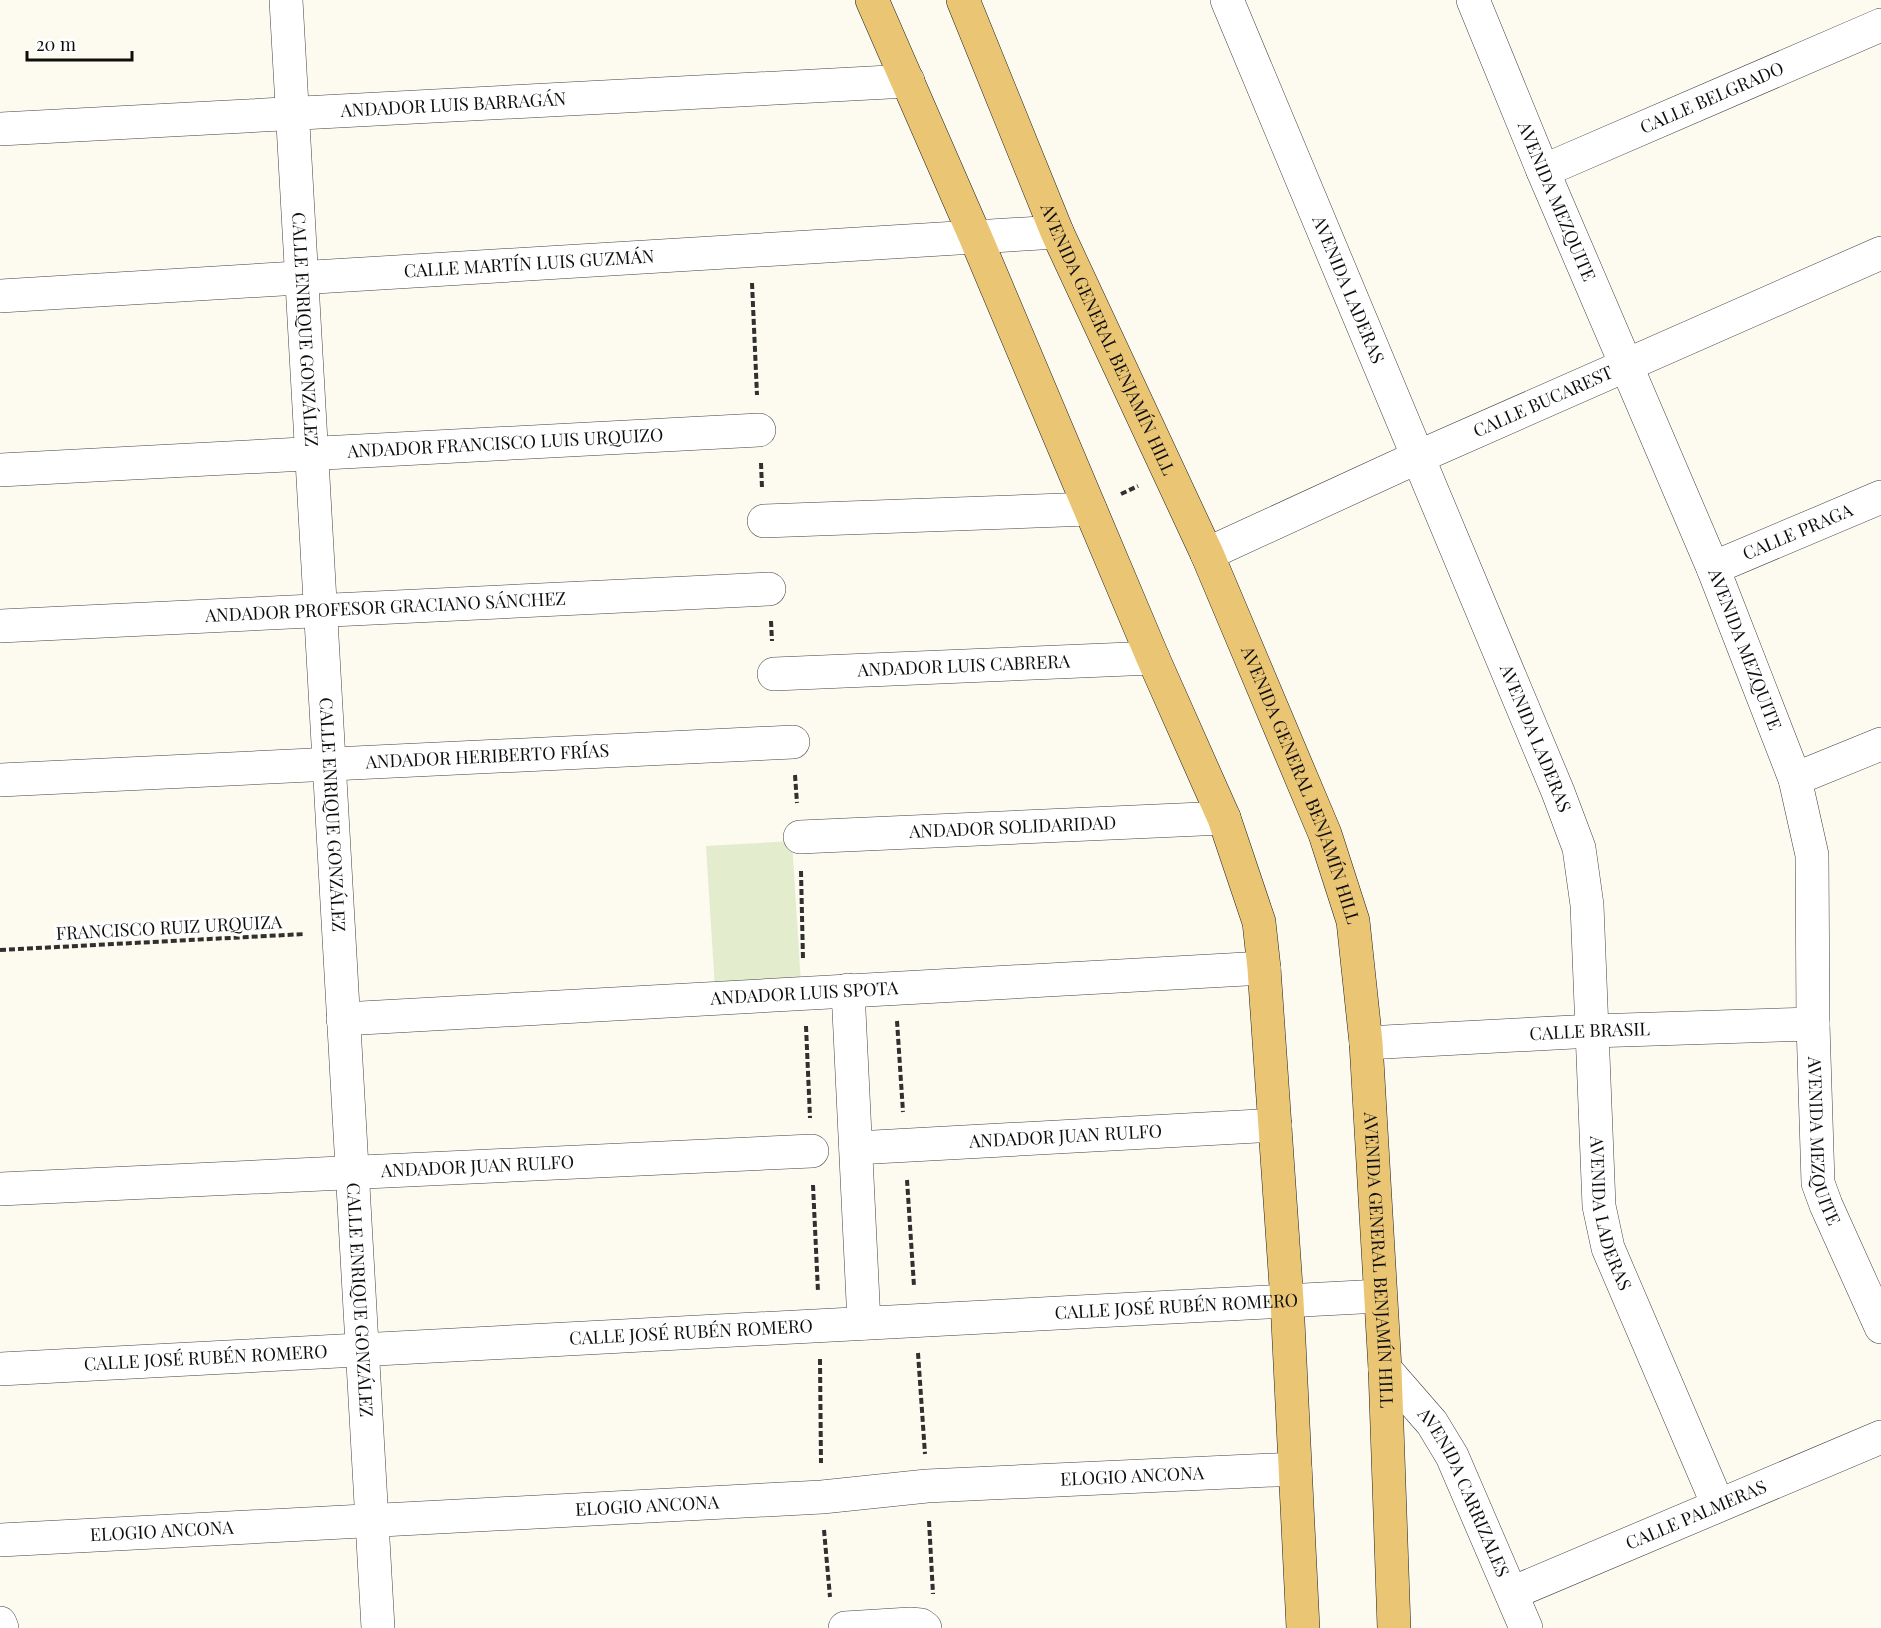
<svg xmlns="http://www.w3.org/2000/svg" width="1881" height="1628" font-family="'Playfair Display',serif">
<rect width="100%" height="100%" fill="#fdfaf0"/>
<path fill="#e4ecce" d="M792,841L801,984L715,989L706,846Z"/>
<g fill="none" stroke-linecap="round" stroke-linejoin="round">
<g stroke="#414141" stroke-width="34">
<g id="minor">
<path id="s1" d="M286,0L378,1628"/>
<path id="s2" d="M1227,0L1558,792L1579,848L1587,905L1599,1206L1608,1248L1718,1505"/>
<path id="s3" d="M1473,0L1543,171L1713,568L1795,779L1812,855L1813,1024L1818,1183L1826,1205L1881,1327"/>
<path id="s4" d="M0,129L908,81"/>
<path id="s5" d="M1543,171L1881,25"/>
<path id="s6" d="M0,296L1057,232"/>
<path id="s7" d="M0,470L759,430"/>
<path d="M764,521L1090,509"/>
<path id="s8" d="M1207,554L1418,457L1881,253"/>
<path id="s9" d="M1713,568L1881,497"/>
<path id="s10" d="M0,626L769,589"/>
<path id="s11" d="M774,674L1153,658"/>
<path d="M1795,779L1881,744"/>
<path id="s12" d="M0,780L793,742"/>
<path id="s13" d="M800,837L1224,818"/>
<path d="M848,990L864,1323"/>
<path id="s14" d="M343,1019L1264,968"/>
<path id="s15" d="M1366,1043L1592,1031L1813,1024"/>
<path id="s16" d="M856,1148L1275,1125"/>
<path id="s17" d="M0,1189L812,1151"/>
<path id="s18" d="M0,1369L1380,1296"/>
<path id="s19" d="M1385,1369L1432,1423L1452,1456L1526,1628"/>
<path id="s20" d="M0,1540L822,1497L927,1486L1295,1469"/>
<path id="s21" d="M1512,1593L1881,1437"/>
<path d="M0,1623L2,1628"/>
<path d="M845,1628L910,1624L921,1625L925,1628"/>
</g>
</g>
<g stroke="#1f1f1f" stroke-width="34">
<g id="major">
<path d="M872,0L975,236L1153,658L1224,818L1259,922L1264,968L1287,1301L1303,1628"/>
<path id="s22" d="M963,0L1057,232L1207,554L1325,834L1353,921L1366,1043L1385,1369L1394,1628"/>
</g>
</g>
<path stroke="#303030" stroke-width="4" stroke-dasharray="6 3" stroke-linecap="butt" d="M752,283L757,395
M761,463L762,488
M1121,494L1138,486
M771,621L772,641
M795,775L797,803
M801,871L803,959
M0,950L305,934
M897,1021L903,1112
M806,1026L810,1118
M907,1180L914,1286
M813,1185L818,1292
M918,1353L925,1454
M820,1359L821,1463
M929,1521L933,1594
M824,1530L830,1597"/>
<use href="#minor" stroke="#fff" stroke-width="33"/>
<use href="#major" stroke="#e9c574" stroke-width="33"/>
</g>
<g text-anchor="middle" stroke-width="6" stroke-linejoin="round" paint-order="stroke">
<g font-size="18" fill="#0e0e0e" stroke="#fff">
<text dy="6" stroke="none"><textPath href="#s5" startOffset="184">CALLE BELGRADO</textPath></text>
<text dy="6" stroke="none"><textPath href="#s4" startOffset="454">ANDADOR LUIS BARRAGÁN</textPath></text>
<text dy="6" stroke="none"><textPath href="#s3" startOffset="218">AVENIDA MEZQUITE</textPath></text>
<text dy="6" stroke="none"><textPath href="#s6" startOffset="530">CALLE MARTÍN LUIS GUZMÁN</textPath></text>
<text dy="6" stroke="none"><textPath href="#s2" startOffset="314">AVENIDA LADERAS</textPath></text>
<text dy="6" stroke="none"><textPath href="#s1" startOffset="330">CALLE ENRIQUE GONZÁLEZ</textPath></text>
<text dy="6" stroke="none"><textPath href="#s22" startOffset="369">AVENIDA GENERAL BENJAMÍN HILL</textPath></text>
<text dy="6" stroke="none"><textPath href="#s8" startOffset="369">CALLE BUCAREST</textPath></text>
<text dy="6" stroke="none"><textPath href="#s7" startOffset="506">ANDADOR FRANCISCO LUIS URQUIZO</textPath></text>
<text dy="6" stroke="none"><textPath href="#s9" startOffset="92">CALLE PRAGA</textPath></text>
<text dy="6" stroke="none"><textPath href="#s10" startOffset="386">ANDADOR PROFESOR GRACIANO SÁNCHEZ</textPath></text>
<text dy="6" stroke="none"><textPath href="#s3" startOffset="704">AVENIDA MEZQUITE</textPath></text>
<text dy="6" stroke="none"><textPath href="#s11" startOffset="190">ANDADOR LUIS CABRERA</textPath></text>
<text dy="6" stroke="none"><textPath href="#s2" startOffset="800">AVENIDA LADERAS</textPath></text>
<text dy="6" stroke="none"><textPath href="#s12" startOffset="488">ANDADOR HERIBERTO FRÍAS</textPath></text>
<text dy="6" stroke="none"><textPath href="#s22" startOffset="855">AVENIDA GENERAL BENJAMÍN HILL</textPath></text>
<text dy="6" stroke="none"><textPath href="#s1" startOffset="816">CALLE ENRIQUE GONZÁLEZ</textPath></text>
<text dy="6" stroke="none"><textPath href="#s13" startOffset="213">ANDADOR SOLIDARIDAD</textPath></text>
<text transform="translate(169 928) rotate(-3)" y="6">FRANCISCO RUIZ URQUIZA</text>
<text dy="6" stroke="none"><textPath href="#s14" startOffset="462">ANDADOR LUIS SPOTA</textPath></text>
<text dy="6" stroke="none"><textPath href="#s15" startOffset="224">CALLE BRASIL</textPath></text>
<text dy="6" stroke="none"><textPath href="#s16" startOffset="210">ANDADOR JUAN RULFO</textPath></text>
<text dy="6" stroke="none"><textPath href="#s3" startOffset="1208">AVENIDA MEZQUITE</textPath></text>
<text dy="6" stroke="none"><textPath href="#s17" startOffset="478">ANDADOR JUAN RULFO</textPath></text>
<text dy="6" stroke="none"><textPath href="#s2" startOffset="1286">AVENIDA LADERAS</textPath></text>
<text dy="6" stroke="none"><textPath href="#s22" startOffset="1341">AVENIDA GENERAL BENJAMÍN HILL</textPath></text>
<text dy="6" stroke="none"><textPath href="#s1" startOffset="1302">CALLE ENRIQUE GONZÁLEZ</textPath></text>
<text dy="6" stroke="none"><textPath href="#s18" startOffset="1178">CALLE JOSÉ RUBÉN ROMERO</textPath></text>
<text dy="6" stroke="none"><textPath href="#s18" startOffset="692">CALLE JOSÉ RUBÉN ROMERO</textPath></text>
<text dy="6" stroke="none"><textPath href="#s18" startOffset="206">CALLE JOSÉ RUBÉN ROMERO</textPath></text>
<text dy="6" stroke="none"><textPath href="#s20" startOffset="1134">ELOGIO ANCONA</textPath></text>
<text dy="6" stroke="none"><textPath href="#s19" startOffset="148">AVENIDA CARRIZALES</textPath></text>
<text dy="6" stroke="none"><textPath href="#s20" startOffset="648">ELOGIO ANCONA</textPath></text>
<text dy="6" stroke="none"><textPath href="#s21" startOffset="200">CALLE PALMERAS</textPath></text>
<text dy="6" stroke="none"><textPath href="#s20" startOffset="162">ELOGIO ANCONA</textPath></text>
</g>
</g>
<path d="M27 51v9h105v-9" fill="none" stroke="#0e0e0e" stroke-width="3"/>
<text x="36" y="51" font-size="18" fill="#0e0e0e" stroke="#ffffff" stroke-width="4.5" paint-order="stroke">20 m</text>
</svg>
